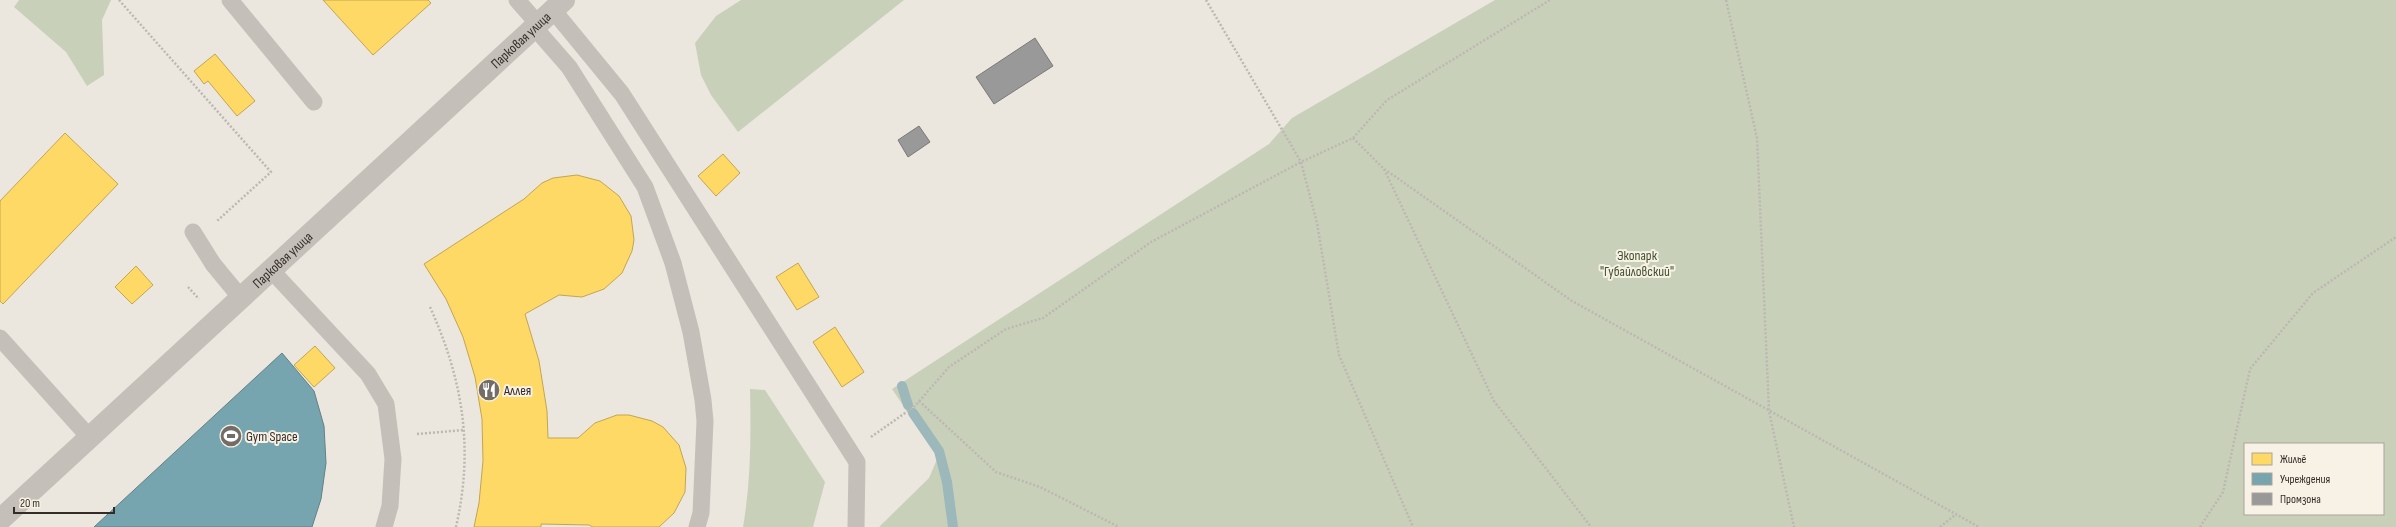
<svg xmlns="http://www.w3.org/2000/svg" width="2396" height="527" font-family="'Sofia Sans Condensed',sans-serif">
<rect width="100%" height="100%" fill="#ebe7df"/>
<path fill="#c9d0ba" fill-rule="evenodd" d="M19,0H111L102,20L104,75L87,86L66,52L14,7Z
M741,0H904L738,132L711,95L701,75L695,43L716,16Z
M1495,0H2396V527H879L929,478L938,457L892,389L1269,144L1292,118ZM2245,444H2383V514H2245Z
M750,389L765,390L825,482L813,527H743C751,481 751,436 750,389Z"/>
<path fill="#ffd966" stroke="#c2a553" d="M323,0H428L431,3L373,55Z
M215,54L255,101L237,116L208,81L204,84L194,71Z
M65,133L118,184L3,304L0,301V201Z
M723,154L740,173L716,196L698,176Z
M577,175L600,181L619,196L631,216L634,240L632,251L622,273L604,289L582,297L559,295L525,314L539,361L547,411L548,438H578L595,423L617,415H629L652,421L663,427L679,445L686,468L685,492L674,513L659,527H593L589,525L541,524V527H474L479,503L483,461L482,419L475,377L463,337L446,299L424,264L524,199L542,183L553,178Z
M798,263L819,297L797,310L776,277Z
M136,266L153,285L132,304L115,287Z
M835,327L864,372L842,387L813,342Z
M315,346L335,368L314,387L294,365Z"/>
<path fill="#76a5af" stroke="#628186" d="M282,353L314,391L324,426L326,463L321,499L312,527H94Z"/>
<path fill="#999" stroke="#7b7877" d="M1035,38L1053,66L994,104L976,77Z
M919,126L930,142L908,157L898,140Z"/>
<g fill="none" stroke-linecap="round" stroke-linejoin="round">
<path stroke="#9cb8bb" stroke-width="10" d="M902,386L908,405
M913,413L939,451L947,482L953,527"/>
<path stroke="#bcb7b1" stroke-width="2.5" stroke-dasharray="2 2" stroke-linecap="butt" d="M119,0L271,172L217,221
M1206,0L1301,162L1317,223L1339,355L1413,527
M1726,0L1757,138L1769,411L1794,527
M1353,138L1383,168L1572,301L1979,527
M1384,169L1494,401L1591,527
M188,287L199,299
M430,307C463,380 474,448 456,527
M919,401L996,472L1040,487L1119,527
M417,434L464,430
M871,437L915,406L949,367L1006,329L1043,318L1151,242L1301,162L1353,138L1387,100L1550,0
M1940,527L1955,515
M2200,527L2223,492L2250,369L2313,293L2396,237"/>
<path stroke="#c4bfb8" stroke-width="17" d="M230,0L314,102
M517,0L538,24
M553,10L622,94L857,462L856,527
M534,27L569,67L645,187L673,263L691,332L703,400L705,421L701,513L697,527
M193,232L213,264L241,298
M271,270L368,374L386,404L393,459L390,506L384,527
M0,338L90,438"/>
<path stroke="#c4bfb8" stroke-width="22" id="s1" d="M0,520L564,0"/>
</g>
<defs>
<g id="restaurant-disc" transform="scale(1.15)"><circle r="9.5" fill="#746d67" stroke="#f8f2e6"/><path d="M-5-6h1v4h1v-4h1v4h1v-4h1v5L-1.5 .5V6h-2V.5L-5-1ZM5-6V6H3V1.5H1.5Q1.5-4 5-6Z" fill="#fff"/></g>
<g id="stadium-disc" transform="scale(1.15)"><circle r="9.5" fill="#746d67" stroke="#f8f2e6"/><path d="M0-5a6.5 5 0 1 0 0 10a6.5 5 0 1 0 0-10ZM-3.5-1.8h7v3.6h-7Z" fill="#fff"/></g>
</defs>
<g fill-rule="evenodd">
<use href="#restaurant-disc" x="489" y="390"/>
<use href="#stadium-disc" x="231" y="436"/>
</g>
<g text-anchor="middle" stroke-width="4" stroke-linejoin="round" paint-order="stroke">
<g font-size="14" fill="#342c27" stroke="#f8f2e6">
<text dy="5" stroke="none"><textPath href="#s1" startOffset="708">Парковая улица</textPath></text>
<text dy="5" stroke="none"><textPath href="#s1" startOffset="384">Парковая улица</textPath></text>
</g>
<g font-size="14" fill="#3f512c" stroke="#f8f2e6">
<text x="1637" y="260">Экопарк<tspan x="1637" dy="16">"Губайловский"</tspan></text>
</g>
<g font-size="14" fill="#342c27" stroke="#f8f2e6" text-anchor="start">
<text x="504" y="395">Аллея</text>
<text x="246" y="441">Gym Space</text>
</g>
</g>
<rect x="2244" y="443" width="140" height="72" fill="#f8f2e6" stroke="#aaa39a"/>
<rect x="2252" y="453" width="20" height="12" fill="#ffd966" stroke="#aaa39a"/>
<text x="2280" y="463" font-size="12" fill="#342c27">Жильё</text>
<rect x="2252" y="473" width="20" height="12" fill="#76a5af" stroke="#aaa39a"/>
<text x="2280" y="483" font-size="12" fill="#342c27">Учреждения</text>
<rect x="2252" y="493" width="20" height="12" fill="#999999" stroke="#aaa39a"/>
<text x="2280" y="503" font-size="12" fill="#342c27">Промзона</text>
<path d="M14 507v6h100v-6" fill="none" stroke="#342c27" stroke-width="2"/>
<text x="20" y="507" font-size="12" fill="#342c27" stroke="#f8f2e6" stroke-width="3" paint-order="stroke">20 m</text>
</svg>
